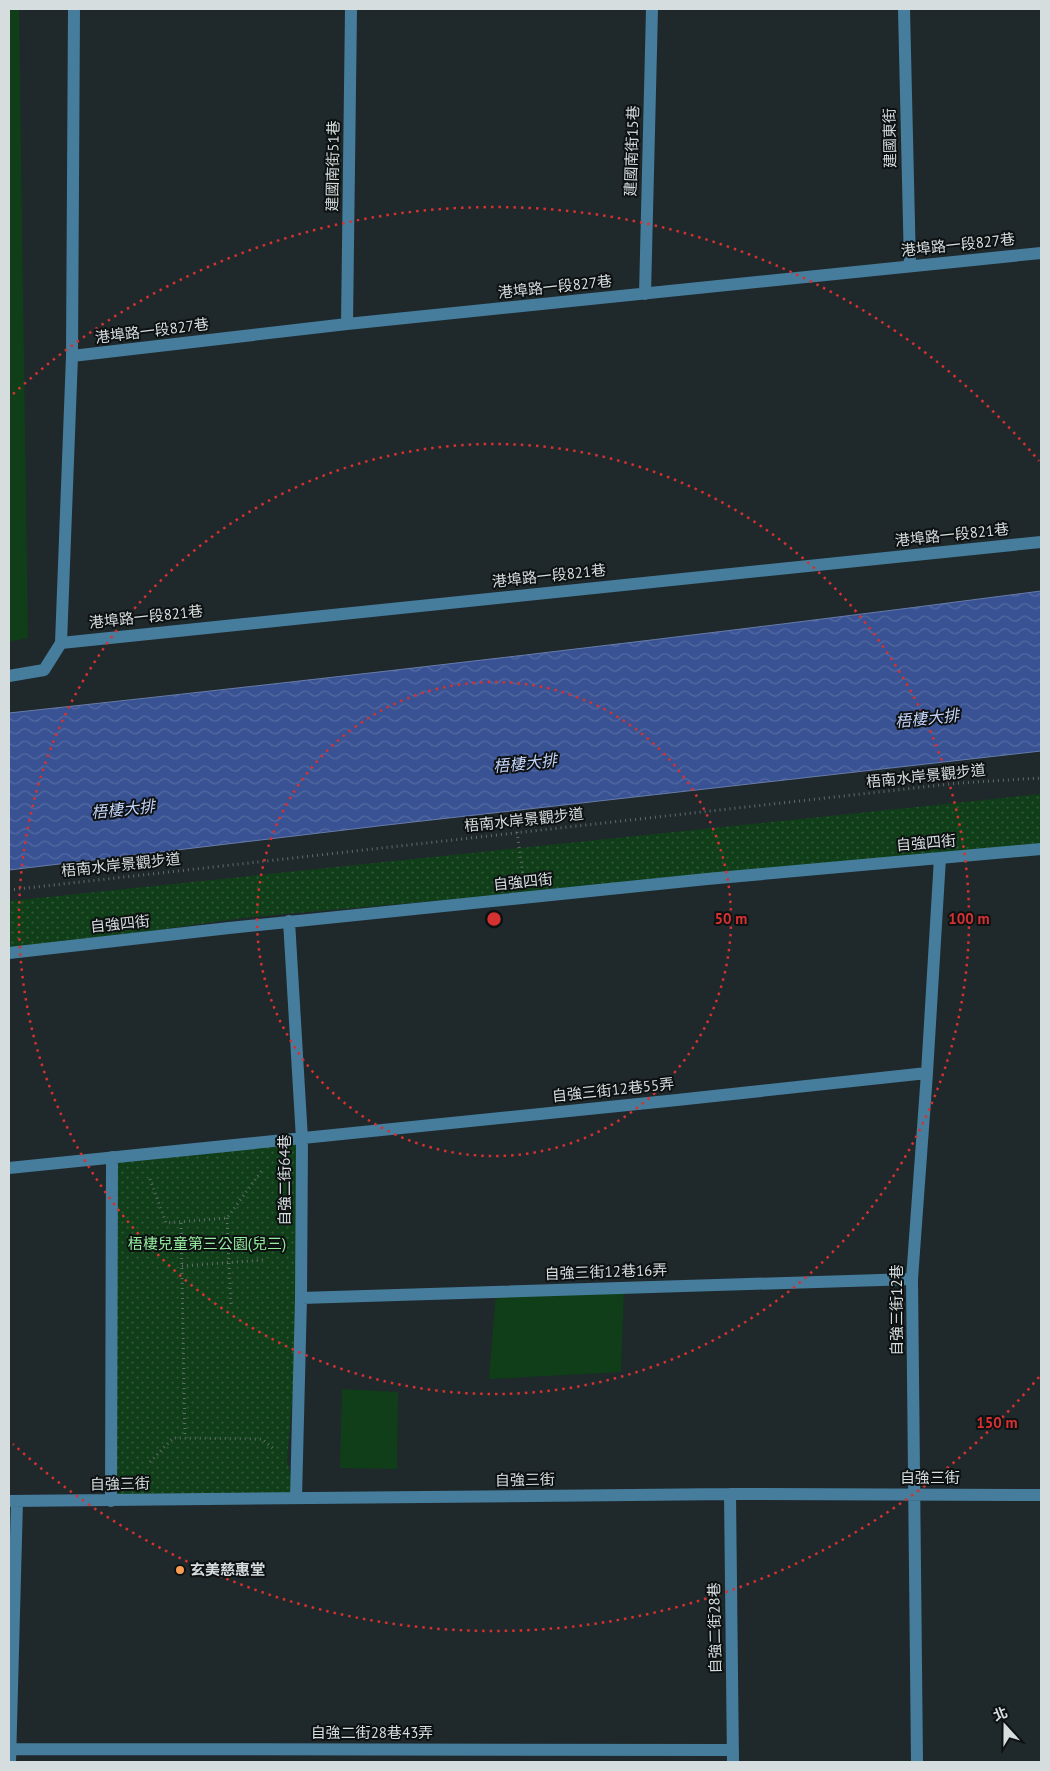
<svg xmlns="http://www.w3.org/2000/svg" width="1050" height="1771" font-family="'PT Sans','Noto Sans TC',sans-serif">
<defs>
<pattern id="park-dots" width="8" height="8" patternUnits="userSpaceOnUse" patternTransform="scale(1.25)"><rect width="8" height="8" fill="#0f3e18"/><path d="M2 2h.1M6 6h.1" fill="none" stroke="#315939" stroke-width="1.8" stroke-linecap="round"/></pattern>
<pattern id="water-waves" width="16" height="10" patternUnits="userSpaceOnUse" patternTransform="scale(1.25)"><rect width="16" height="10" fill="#385293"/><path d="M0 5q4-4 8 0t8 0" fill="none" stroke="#546aa2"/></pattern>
</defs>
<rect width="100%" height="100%" fill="#1f292b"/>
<path fill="#0f3e18" d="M9,9H19L28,638L9,642Z
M624,1288L621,1372L489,1379L496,1292Z
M342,1389L398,1392L397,1469L340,1468Z"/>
<path fill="url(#park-dots)" d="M1041,794V848L250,917L9,951V901Z
M302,1139L301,1298L287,1460L296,1498L111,1501L112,1157Z"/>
<path fill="url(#water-waves)" stroke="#677caa" d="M1041,591V751L378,826L9,870V713C353,676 698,636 1041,591Z"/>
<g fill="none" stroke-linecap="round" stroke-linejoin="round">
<path stroke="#616a6b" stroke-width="3" stroke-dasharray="1 4" stroke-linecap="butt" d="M517,832L523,875
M9,890L959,783L1041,778
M150,1179L166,1223L227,1218L263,1169
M227,1218L231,1306
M181,1223L185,1438
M182,1266L263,1260
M150,1462L173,1438L262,1439L275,1450"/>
<path stroke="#467d9d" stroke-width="12" d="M904,9L910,266
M645,294L652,9
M347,324L351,9
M72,356L347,324L1041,253
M61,643L1041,542
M9,676L44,670L61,643L72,356L74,9
M289,921L302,1139L301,1298L296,1498
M9,953L229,928L707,879L1041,849
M9,1168L677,1100L927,1073
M301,1298L912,1279
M730,1494L733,1762
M9,1501L730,1494L1041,1495
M111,1501L112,1157
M11,1749L733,1750
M10,1762L17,1501
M917,1762L912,1279L927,1073L940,858"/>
</g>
<g fill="none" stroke="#d63131" stroke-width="2.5" stroke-dasharray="2.5 5">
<circle cx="494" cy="919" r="237"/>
<circle cx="494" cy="919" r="475"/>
<path d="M1039 1377A712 712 0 0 1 13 1444M13 394A712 712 0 0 1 1039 461"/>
</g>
<circle fill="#fc9e52" stroke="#0d1112" stroke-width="2" cx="180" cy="1570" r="5"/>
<g text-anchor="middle" stroke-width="4" stroke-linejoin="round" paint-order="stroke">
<g font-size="15" fill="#d6ddde" stroke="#0d1112">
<text transform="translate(890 138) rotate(-91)" y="5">建國東街</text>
<text transform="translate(632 151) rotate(-88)" y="5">建國南街15巷</text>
<text transform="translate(333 166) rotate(-89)" y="5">建國南街51巷</text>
<text transform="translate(958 245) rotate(-6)" y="5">港埠路一段827巷</text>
<text transform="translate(555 287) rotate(-6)" y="5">港埠路一段827巷</text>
<text transform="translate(152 331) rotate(-7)" y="5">港埠路一段827巷</text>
<text transform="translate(952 535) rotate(-6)" y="5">港埠路一段821巷</text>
<text transform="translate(549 576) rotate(-6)" y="5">港埠路一段821巷</text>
<text transform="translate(146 617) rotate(-6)" y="5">港埠路一段821巷</text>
<text transform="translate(926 776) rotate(-6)" y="5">梧南水岸景觀步道</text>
<text transform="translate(524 820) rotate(-6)" y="5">梧南水岸景觀步道</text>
<text transform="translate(926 843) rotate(-5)" y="5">自強四街</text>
<text transform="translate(121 865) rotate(-6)" y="5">梧南水岸景觀步道</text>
<text transform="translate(523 882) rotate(-6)" y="5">自強四街</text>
<text transform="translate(120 924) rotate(-6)" y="5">自強四街</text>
<text transform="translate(613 1090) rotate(-6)" y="5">自強三街12巷55弄</text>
<text transform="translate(285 1180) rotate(-90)" y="5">自強二街64巷</text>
<text transform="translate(606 1272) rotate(-2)" y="5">自強三街12巷16弄</text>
<text transform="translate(897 1310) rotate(-90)" y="5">自強三街12巷</text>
<text x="930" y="1483">自強三街</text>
<text transform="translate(525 1480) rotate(-1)" y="5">自強三街</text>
<text transform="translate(120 1484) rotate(-1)" y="5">自強三街</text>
<text transform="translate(715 1628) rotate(-91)" y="5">自強二街28巷</text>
<text x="372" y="1738">自強二街28巷43弄</text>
</g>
<g font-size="15" fill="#95ef9e" stroke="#0d1112">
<text x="207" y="1249">梧棲兒童第三公園(兒三)</text>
</g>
<g font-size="15" font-weight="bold" fill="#d6ddde" stroke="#0d1112" text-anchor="start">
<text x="190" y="1575">玄美慈惠堂</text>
</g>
<g font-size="16" font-style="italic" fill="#c0d1f7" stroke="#0d1112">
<text transform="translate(927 718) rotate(-6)" y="6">梧棲大排</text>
<text transform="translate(525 763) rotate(-6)" y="6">梧棲大排</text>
<text transform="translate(123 809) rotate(-6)" y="6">梧棲大排</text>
</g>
</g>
<circle cx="494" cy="919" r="8" fill="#d63131" stroke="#0d1112" stroke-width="2.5"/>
<g font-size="15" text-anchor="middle" font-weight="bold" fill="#d63131" stroke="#0d1112" stroke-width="4" stroke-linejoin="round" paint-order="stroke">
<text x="731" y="924">50 m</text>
<text x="969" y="924">100 m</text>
<text x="997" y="1428">150 m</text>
</g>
<rect width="1050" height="1771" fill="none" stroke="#d6ddde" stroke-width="20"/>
<g transform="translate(1005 1726) rotate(339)" stroke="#0d1112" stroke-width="4" paint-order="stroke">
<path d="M0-4L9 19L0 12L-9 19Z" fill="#d6ddde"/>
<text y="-8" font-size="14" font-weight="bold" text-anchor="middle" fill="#d6ddde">北</text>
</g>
</svg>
